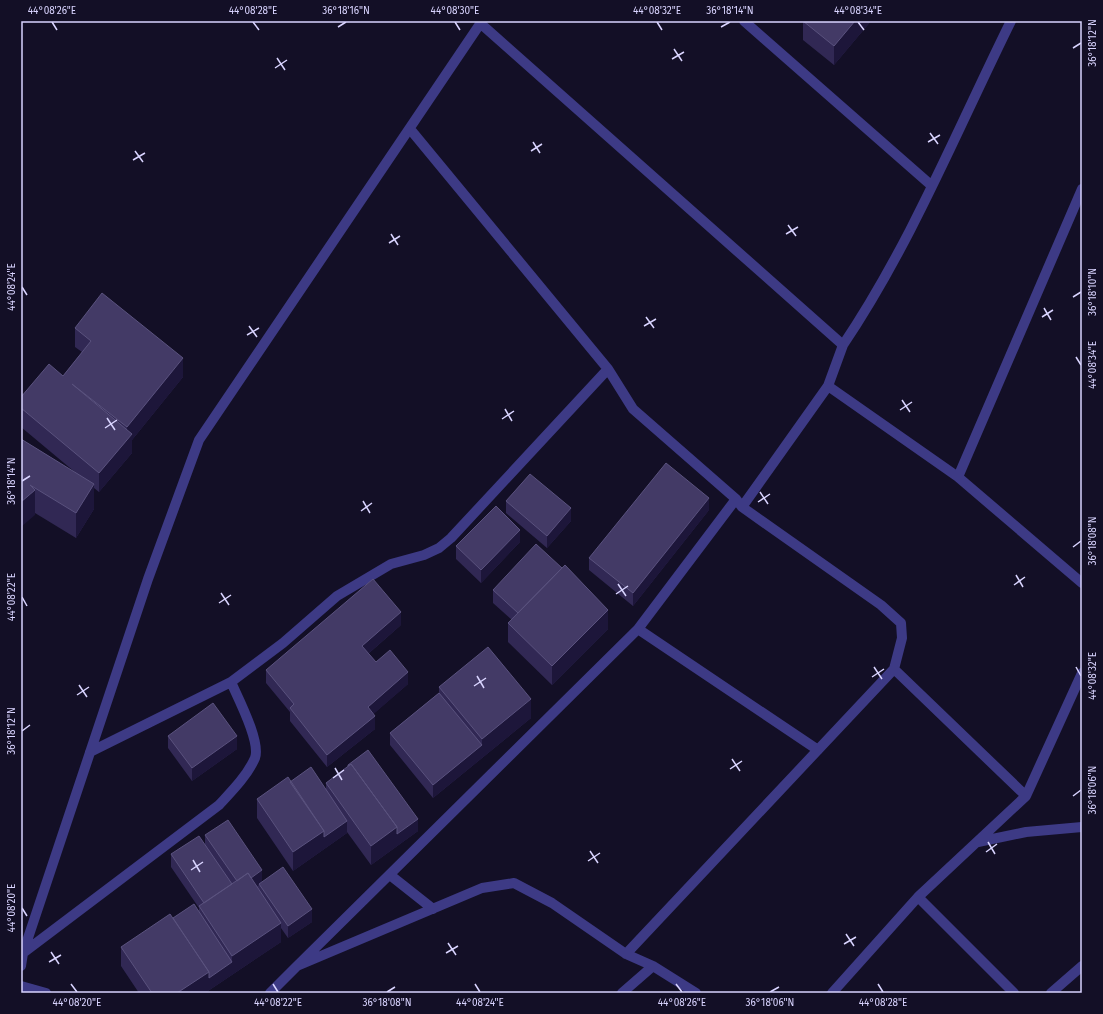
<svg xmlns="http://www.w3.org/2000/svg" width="1103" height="1014" font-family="'Fira Sans',sans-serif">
<rect width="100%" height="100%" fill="#130f26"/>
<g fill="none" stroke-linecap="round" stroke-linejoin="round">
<path stroke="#3d3a85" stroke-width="10" d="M744,21L932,186
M480,23L843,345L828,386L958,477L1082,583
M410,129L608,369L633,409L736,499L742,507L881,605L901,623L902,638L894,669L626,954
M843,345C911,244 957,130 1011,21
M958,477L1082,189
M742,507L828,386
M638,629L818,750
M894,669L1026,796
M90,752L231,682L283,643L337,596L391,564L424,555L439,548L451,538L608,369
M978,842L1026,832L1082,827
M390,875L433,909
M918,897L1014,993
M23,953L219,805C232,791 247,776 255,758C261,742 238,698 231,682
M21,966L23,953L148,579L199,440L482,21
M297,966L638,629L736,499
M21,986L46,993
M270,993L297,966L482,888L514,883L552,903L626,954L653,966L696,993
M622,993L653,966
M832,993L918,897L1026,796L1082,673
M1051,993L1082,966"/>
</g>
<path fill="#312854" d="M803,21H871L834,65L803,40Z
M75,328L183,377L132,440V453L99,492L94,488V509L76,538L35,513V515L21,439L76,473L21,427V397L63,376L82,352L75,347Z
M506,501L571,521L547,548L506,513Z
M709,510L633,606L589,570V558Z
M520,542L481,583L456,559V546Z
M493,590L608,629L552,685L508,642V623L512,620L493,603Z
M401,625L368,654L376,662L408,684L373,714L375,729L327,767L290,721V712L266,683V670Z
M439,687L531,718L433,798L390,745V733L439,693Z
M168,736L237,749L192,781L168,748Z
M348,765L418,831L371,865L347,832V833L293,871L257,818V799L290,782L326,789V783L348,767Z
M205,835L262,882L312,922L288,938L281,928V942L205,993H139L121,966V947L173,918L199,912V908L171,867V854L205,845Z"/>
<path fill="#1d163a" d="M855,21H871L834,65V46Z
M183,358V377L132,440V453L99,492V473L127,440V427Z
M94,484V509L76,538V513Z
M35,490V515L21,527V502Z
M709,498V510L633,606V593Z
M571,508V521L547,548V536Z
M520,530V542L481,583V570Z
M608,610V629L552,685V666Z
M401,612V625L362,659V646Z
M408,672V684L368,719V707Z
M531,699V718L433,798V785L482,745V739Z
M375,716V729L327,767V755Z
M237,736V749L192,781V768Z
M418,819V831L371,865V846L397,827Z
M347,821V833L293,871V852L324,831Z
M262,870V883L259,884V885L240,898V886Z
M312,909V922L288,938V926Z
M281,923V942L205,993H177L209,972L232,962V956Z"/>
<path fill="#433a66" stroke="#5a527e" d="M803,21H855L834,46Z
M102,293L183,358L127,427L72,384L132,434L99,473L21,408V397L49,364L63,376L91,341L75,328Z
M21,439L94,484L76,513L30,485L35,490L21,502Z
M666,463L709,498L633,593L589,558Z
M530,474L571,508L547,536L506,501Z
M496,506L520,530L481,570L456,546Z
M536,544L562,568L518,613L493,590Z
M565,565L608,610L552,666L508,623Z
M373,579L401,612L362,646L376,662L390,650L408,672L368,707L375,716L327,755L290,708L294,704L266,670Z
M488,647L531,699L482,739L439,687Z
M439,693L482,745L433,785L390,733Z
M213,703L237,736L192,768L168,736Z
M368,750L418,819L397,834V827L351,764L348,766V765Z
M351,764L397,827L371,846L326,783Z
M311,767L347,821L324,837V831L290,782Z
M288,777L324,831L293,852L257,799Z
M228,820L262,870L251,878L248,873L237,881L205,835Z
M199,836L232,884L204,903L171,854Z
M283,867L312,909L288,926L259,884Z
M248,873L281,923L232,956L199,906Z
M194,904L232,962L209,978V972L173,918Z
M170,914L209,972L177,993H152L121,947Z"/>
<path fill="none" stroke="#d9d4ff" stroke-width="1.5" d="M52,22L57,30M253,22L259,30M455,22L460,30M657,22L662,30M858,22L864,30M338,27L346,22M721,27L730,22M1073,48L1081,43M674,49L682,61M277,58L285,70M672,59L684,52M275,68L287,60M930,133L938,144M533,142L540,153M928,142L940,135M135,151L143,162M531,151L542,144M133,160L145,153M788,225L796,236M391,234L398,245M786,234L798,227M389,243L400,236M22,287L27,295M1073,297L1081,292M1044,308L1051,320M646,317L654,328M1042,317L1053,310M249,326L257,337M644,326L656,319M247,335L259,328M1076,357L1081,365M902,400L910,412M505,409L512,421M900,410L912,402M107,418L115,430M502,419L514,411M105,428L117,420M22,481L30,476M760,492L768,504M363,501L370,513M758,502L770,494M361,511L372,503M1073,547L1081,541M1016,575L1023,587M618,584L626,596M1014,585L1025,577M221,593L229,605M616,594L628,586M22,597L27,606M219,603L231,595M874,667L882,679M1076,667L1081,676M477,676L484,688M872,677L884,669M79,685L87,697M474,686L486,678M77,695L89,687M22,731L30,725M732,759L740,771M335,768L342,780M730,769L742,761M333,778L344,770M1073,796L1081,790M988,842L995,854M590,851L598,863M986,852L997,844M193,860L200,872M588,861L600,853M191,870L203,862M22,908L27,916M846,934L854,946M448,943L456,955M844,944L856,937M51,952L59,964M446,953L458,946M49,962L61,955M71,984L77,992M273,984L278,992M475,984L480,992M676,984L682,992M878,984L883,992M387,992L395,987M770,992L779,987"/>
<rect width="1103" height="1014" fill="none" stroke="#130f26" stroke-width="44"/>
<rect x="22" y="22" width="1059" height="970" fill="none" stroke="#d9d4ff" stroke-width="1.5"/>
<g font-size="10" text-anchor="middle" fill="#d9d4ff">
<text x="52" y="14">44°08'26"E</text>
<text x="253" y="14">44°08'28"E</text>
<text x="346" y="14">36°18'16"N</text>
<text x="455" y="14">44°08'30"E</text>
<text x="657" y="14">44°08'32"E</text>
<text x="730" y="14">36°18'14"N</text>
<text x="858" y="14">44°08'34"E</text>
<text transform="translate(1092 43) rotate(-90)" y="4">36°18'12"N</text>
<text transform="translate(11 287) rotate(-90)" y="4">44°08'24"E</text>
<text transform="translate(1092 292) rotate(-90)" y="4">36°18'10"N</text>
<text transform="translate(1092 365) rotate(-90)" y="4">44°08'34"E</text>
<text transform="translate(11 481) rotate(-90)" y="4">36°18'14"N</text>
<text transform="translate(1092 541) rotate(-90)" y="4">36°18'08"N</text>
<text transform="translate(11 597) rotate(-90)" y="4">44°08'22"E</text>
<text transform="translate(1092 676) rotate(-90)" y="4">44°08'32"E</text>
<text transform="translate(11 731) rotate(-90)" y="4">36°18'12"N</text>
<text transform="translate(1092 790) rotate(-90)" y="4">36°18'06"N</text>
<text transform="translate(11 908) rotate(-90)" y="4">44°08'20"E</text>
<text x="77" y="1006">44°08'20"E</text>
<text x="278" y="1006">44°08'22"E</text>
<text x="387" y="1006">36°18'08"N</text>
<text x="480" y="1006">44°08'24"E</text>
<text x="682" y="1006">44°08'26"E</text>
<text x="770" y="1006">36°18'06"N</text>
<text x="883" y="1006">44°08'28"E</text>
</g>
</svg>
